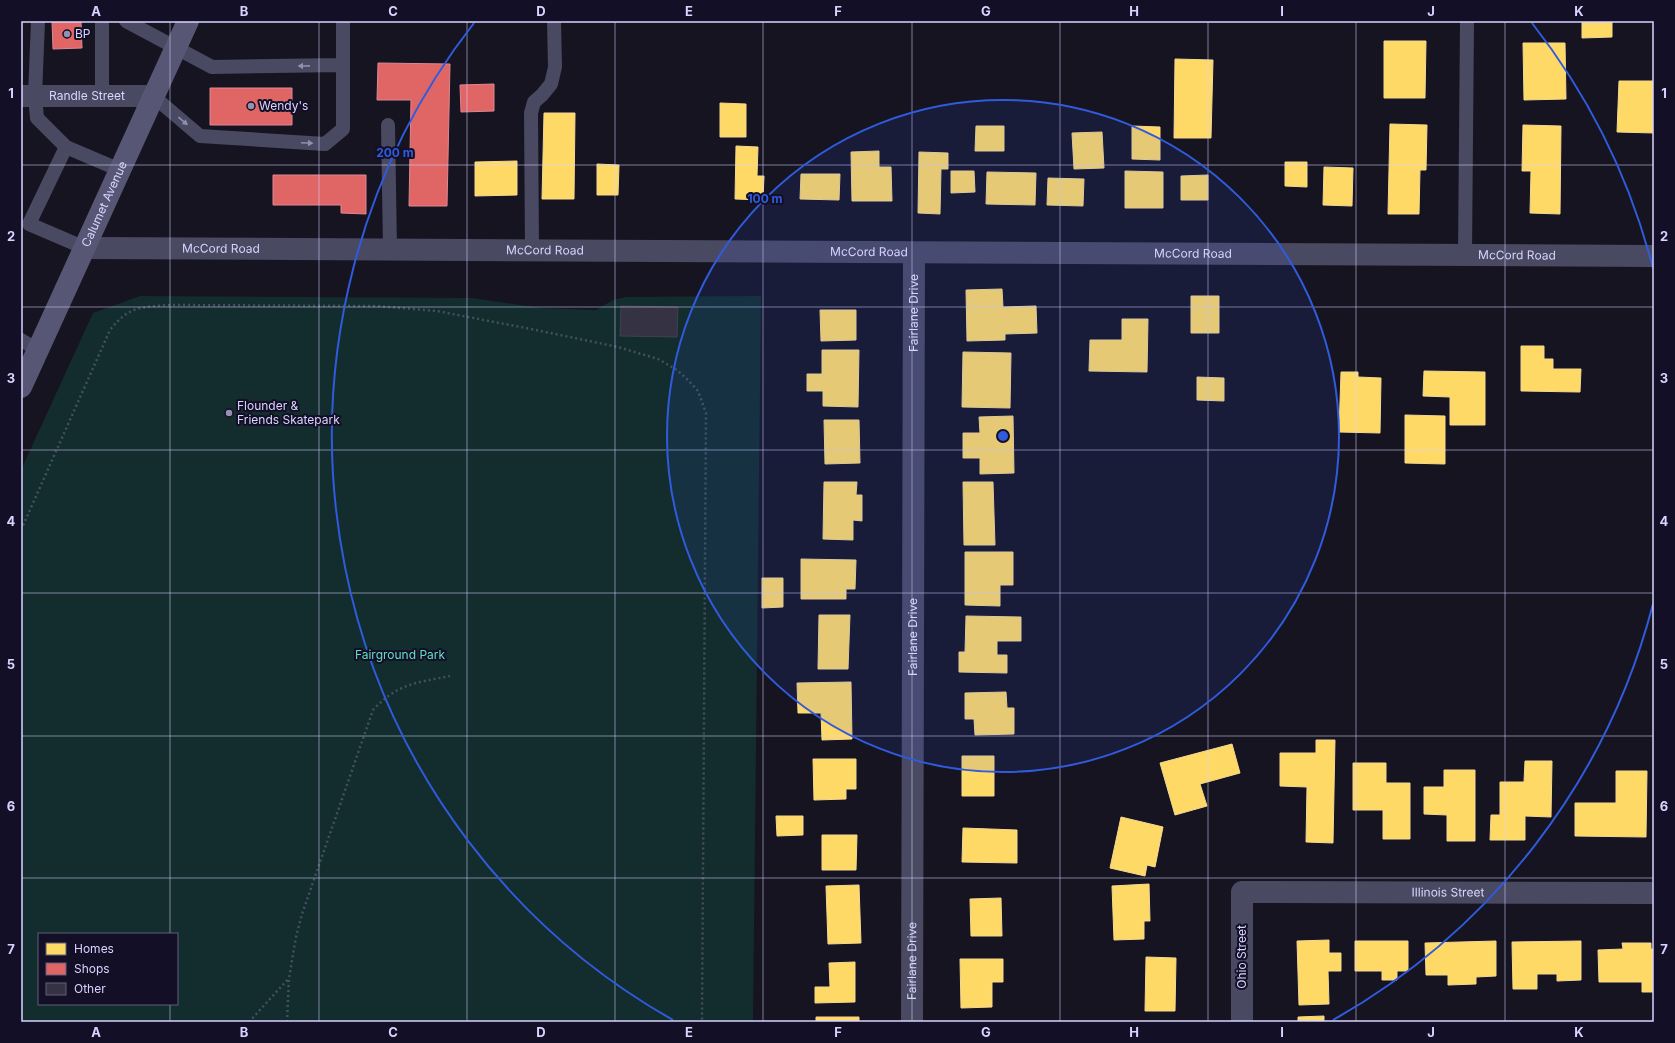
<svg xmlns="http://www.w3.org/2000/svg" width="1675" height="1043" font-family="Inter,sans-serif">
<rect width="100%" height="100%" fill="#161421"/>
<path fill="#132c2d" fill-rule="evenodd" d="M140,296L472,298L542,308L596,310L613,300L626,297L761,296L753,1022H21V470L93,313ZM39,934H177V1004H39Z"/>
<path fill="#ffd966" stroke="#f4d894" d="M1582,21H1612V37L1582,38Z
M1384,41H1426L1425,98H1384Z
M1523,43H1565L1566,99L1524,100Z
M1175,59L1213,60L1211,138H1174Z
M1619,81H1654V133L1617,132Z
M720,103L746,104V137H720Z
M544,113H575L574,199H542Z
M1390,124L1427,125L1426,170H1420L1419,214H1388Z
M1523,125L1561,126L1560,214L1530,213L1531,171H1522Z
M976,126H1004V151H975Z
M1132,126L1160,127V160L1132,159Z
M1102,132L1104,168L1074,169L1072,133Z
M736,146L758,147L757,176H764L763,200L735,199Z
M879,151V167H891L892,201H852L851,152Z
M919,152L948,153V169H941L940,214L918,213Z
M517,161V195L475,196V162Z
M1285,162H1307V187L1285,186Z
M597,164L619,165L618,195H597Z
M1324,167L1353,168L1352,206L1323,205Z
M951,171H974L975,192L951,193Z
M1125,171L1163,172V208H1125Z
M987,172L1036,173L1035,205L986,204Z
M801,174H840L839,200L800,199Z
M1208,175V200H1181V176Z
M1048,178L1084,179L1083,206L1047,205Z
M1002,289L1003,307L1036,306L1037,333L1005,334V340L967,341L966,290Z
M1191,296H1219V333H1191Z
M820,310H856V340L821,341Z
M1122,319H1148L1147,372L1089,371L1090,340H1122Z
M1521,346H1544V359H1553V369H1581L1580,392L1521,391Z
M822,350H859L858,407L823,406V391H807V374H822Z
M963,352L1011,353L1010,408L962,407Z
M1424,371L1485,372V425H1450V397L1423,396Z
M1341,372H1358V377L1381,378L1380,433L1339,432Z
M1197,377L1224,378V401L1197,400Z
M1405,415L1445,416V464L1405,463Z
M1013,416L1014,473L980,474V458H963V433H980L979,417Z
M824,420H859L860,463L825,464Z
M824,482H857L856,495H862V521L853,520V540L823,539Z
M963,482H993L995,545H964Z
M965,552H1013V585H1000V606L965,605Z
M801,559L856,560L855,589H846V599H801Z
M762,578H783V607L762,608Z
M819,615H850L848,669H818Z
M966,616L1021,617V641H997V655H1007V673L959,672V652H965Z
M851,682L852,739L822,740L821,713H798L797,683Z
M1006,692L1007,708H1014V734L975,735L974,719H965V693Z
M1316,740H1335L1333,843L1306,842L1307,787L1280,786V753H1316Z
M1232,744L1240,773L1200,784L1207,806L1175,815L1160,763Z
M962,756H994V796H962Z
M813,759H856V789H846V799L814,800Z
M1525,761H1552L1551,817L1525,816V840H1490L1491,815H1500V782H1524Z
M1353,763H1386V783H1410V839H1383V810H1353Z
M1444,770H1475V841H1447V815L1424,814V787H1444Z
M1616,771H1647L1646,837L1575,836V803H1616Z
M776,816H803V835L777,836Z
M1121,817L1163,827L1155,867L1147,865L1145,876L1110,868Z
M963,828L1017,830V863L962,862Z
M822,835H857L856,870H822Z
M1149,884L1150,921H1144V939L1114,940L1112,886Z
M859,885L861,943L828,944L826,886Z
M1001,898L1002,936H971L970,899Z
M1329,940V953H1341V971H1328L1329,1004L1299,1005L1297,941Z
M1355,941H1408V971H1397V980H1382V971H1355Z
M1496,941V976L1476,977V984L1448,985V975H1426L1425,943Z
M1581,941V980L1557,981V974H1537V989H1513L1512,942Z
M1622,943H1651V949H1654V992H1642V982H1599L1598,950L1623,949Z
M1146,957L1176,958L1175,1011H1145Z
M960,959H1003V982H992V1007L961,1008Z
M855,962V1002L815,1003V987H830L829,963Z
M1324,1016V1022H1298V1017Z
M816,1017H859V1022H816Z"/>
<path fill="#e06666" stroke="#de8794" d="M52,21H81L82,48L53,49Z
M378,63L450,64L447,206H409L411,100H377Z
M494,84V111L461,112L460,85Z
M210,88H292V125H210Z
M273,175H366V214L341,213V205H273Z"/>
<path fill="#343243" stroke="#433f54" d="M621,306L678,307L677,337L620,336Z"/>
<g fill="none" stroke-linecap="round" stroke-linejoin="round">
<path stroke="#44505f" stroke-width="2.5" stroke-dasharray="2 3" stroke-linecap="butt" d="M21,530L110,330C129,306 141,307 170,305L377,306L437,311L531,329L618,347L658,359L677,370L688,380L698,391L706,413L702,1022
M249,1022L289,978
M287,1022L289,978L296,937L302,914L373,710C398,683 416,683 450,676"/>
<path stroke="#4a4962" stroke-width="14" d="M38,21L35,96L37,118L66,147
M102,21V96
M126,21L212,67L343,65
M153,96L200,136L325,144L343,129V21
M388,125L390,250
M85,248L29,224L66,147L120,170
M532,250L531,113L534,102L542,95L551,84L555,67L554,21
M1465,255L1467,21
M21,340L38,350"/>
<g stroke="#4a4962" stroke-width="22">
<path id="s1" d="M21,96H153"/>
<path id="s2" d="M85,248L1654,256"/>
<path id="s3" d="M912,1022L914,253"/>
<path id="s4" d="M1242,1022V892L1654,893"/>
</g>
<path stroke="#575674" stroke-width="22" id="s5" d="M21,387L188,21"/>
</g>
<defs><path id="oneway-solid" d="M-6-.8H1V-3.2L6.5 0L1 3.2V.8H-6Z"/></defs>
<g fill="#928eb0">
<use href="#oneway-solid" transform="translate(304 66) rotate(179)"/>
<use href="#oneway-solid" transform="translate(183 121) rotate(40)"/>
<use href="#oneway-solid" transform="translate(307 143) rotate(3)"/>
</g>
<path fill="none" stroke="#d9d4ff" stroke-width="1" stroke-opacity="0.55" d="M170,21V934M319,21V1022M467,21V1022M615,21V1022M763,21V1022M912,21V1022M1060,21V1022M1208,21V1022M1356,21V1022M1505,21V1022M21,165H1654M21,307H1654M21,450H1654M21,593H1654M21,736H1654M21,878H1654M170,1004V1022"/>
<circle cx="1003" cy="436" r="336" fill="#305bdc" fill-opacity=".12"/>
<g fill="none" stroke="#305bdc" stroke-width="2">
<circle cx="1003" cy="436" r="336"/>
<path d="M1653 604A671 671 0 0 1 1333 1020M673 1020A671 671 0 0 1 474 23M1532 23A671 671 0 0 1 1653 268"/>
</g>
<g fill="#9591b1" stroke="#130f26" stroke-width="1.5">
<circle cx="67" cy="34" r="4"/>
<circle cx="251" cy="106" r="4"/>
<circle cx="229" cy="413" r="4"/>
</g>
<g text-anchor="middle" stroke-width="4" stroke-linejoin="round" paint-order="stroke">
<g font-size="12" fill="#d9d4ff" stroke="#130f26" text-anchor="start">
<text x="75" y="38">BP</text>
<text x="259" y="110">Wendy's</text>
<text x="237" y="410">Flounder &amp;<tspan x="237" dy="14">Friends Skatepark</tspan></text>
</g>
<g font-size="12" fill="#d9d4ff" stroke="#130f26">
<text dy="4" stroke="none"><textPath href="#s1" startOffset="66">Randle Street</textPath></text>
<text dy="4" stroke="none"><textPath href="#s5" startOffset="201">Calumet Avenue</textPath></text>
<text dy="4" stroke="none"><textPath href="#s2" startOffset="136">McCord Road</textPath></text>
<text dy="4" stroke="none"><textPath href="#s2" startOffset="460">McCord Road</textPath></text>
<text dy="4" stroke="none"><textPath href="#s2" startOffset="784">McCord Road</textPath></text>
<text dy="4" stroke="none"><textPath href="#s2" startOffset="1108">McCord Road</textPath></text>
<text dy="4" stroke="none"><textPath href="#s2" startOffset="1432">McCord Road</textPath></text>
<text dy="4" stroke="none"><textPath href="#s3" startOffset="709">Fairlane Drive</textPath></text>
<text dy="4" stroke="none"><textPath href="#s3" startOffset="385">Fairlane Drive</textPath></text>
<text dy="4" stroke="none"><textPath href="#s4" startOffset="336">Illinois Street</textPath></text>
<text transform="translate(1242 957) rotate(-90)" y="4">Ohio Street</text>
<text dy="4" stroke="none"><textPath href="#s3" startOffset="61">Fairlane Drive</textPath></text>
</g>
<g font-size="12" fill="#5fe0c0" stroke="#130f26">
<text x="400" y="659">Fairground Park</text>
</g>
</g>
<circle cx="1003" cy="436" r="6" fill="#305bdc" stroke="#130f26" stroke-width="2"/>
<g font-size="12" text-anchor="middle" font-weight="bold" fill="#305bdc" stroke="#130f26" stroke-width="4" stroke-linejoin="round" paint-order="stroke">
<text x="395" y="157">200 m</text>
<text x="765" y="203">100 m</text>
</g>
<rect width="1675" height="1043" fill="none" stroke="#130f26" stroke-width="44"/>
<rect x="38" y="933" width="140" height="72" fill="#130f26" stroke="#625e7d"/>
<rect x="46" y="943" width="20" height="12" fill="#ffd966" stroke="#625e7d"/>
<text x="74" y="953" font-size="12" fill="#d9d4ff">Homes</text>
<rect x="46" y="963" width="20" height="12" fill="#e06666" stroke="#625e7d"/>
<text x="74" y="973" font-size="12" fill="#d9d4ff">Shops</text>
<rect x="46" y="983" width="20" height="12" fill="#343243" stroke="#625e7d"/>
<text x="74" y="993" font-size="12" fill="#d9d4ff">Other</text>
<rect x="22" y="22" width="1631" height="999" fill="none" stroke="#d9d4ff" stroke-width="1.5"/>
<g font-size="13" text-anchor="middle" font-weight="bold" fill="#d9d4ff">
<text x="96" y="16">A</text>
<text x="244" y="16">B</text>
<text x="393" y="16">C</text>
<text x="541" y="16">D</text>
<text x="689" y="16">E</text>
<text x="838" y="16">F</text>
<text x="986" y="16">G</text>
<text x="1134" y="16">H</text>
<text x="1282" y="16">I</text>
<text x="1431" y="16">J</text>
<text x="1579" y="16">K</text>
<text x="11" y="98">1</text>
<text x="1664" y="98">1</text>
<text x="11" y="241">2</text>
<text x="1664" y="241">2</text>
<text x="11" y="383">3</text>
<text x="1664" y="383">3</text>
<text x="11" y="526">4</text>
<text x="1664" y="526">4</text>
<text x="11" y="669">5</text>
<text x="1664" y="669">5</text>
<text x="11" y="811">6</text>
<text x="1664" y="811">6</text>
<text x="11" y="954">7</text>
<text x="1664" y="954">7</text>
<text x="96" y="1037">A</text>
<text x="244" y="1037">B</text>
<text x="393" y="1037">C</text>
<text x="541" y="1037">D</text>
<text x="689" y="1037">E</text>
<text x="838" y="1037">F</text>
<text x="986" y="1037">G</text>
<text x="1134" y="1037">H</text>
<text x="1282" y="1037">I</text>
<text x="1431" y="1037">J</text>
<text x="1579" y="1037">K</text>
</g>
</svg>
